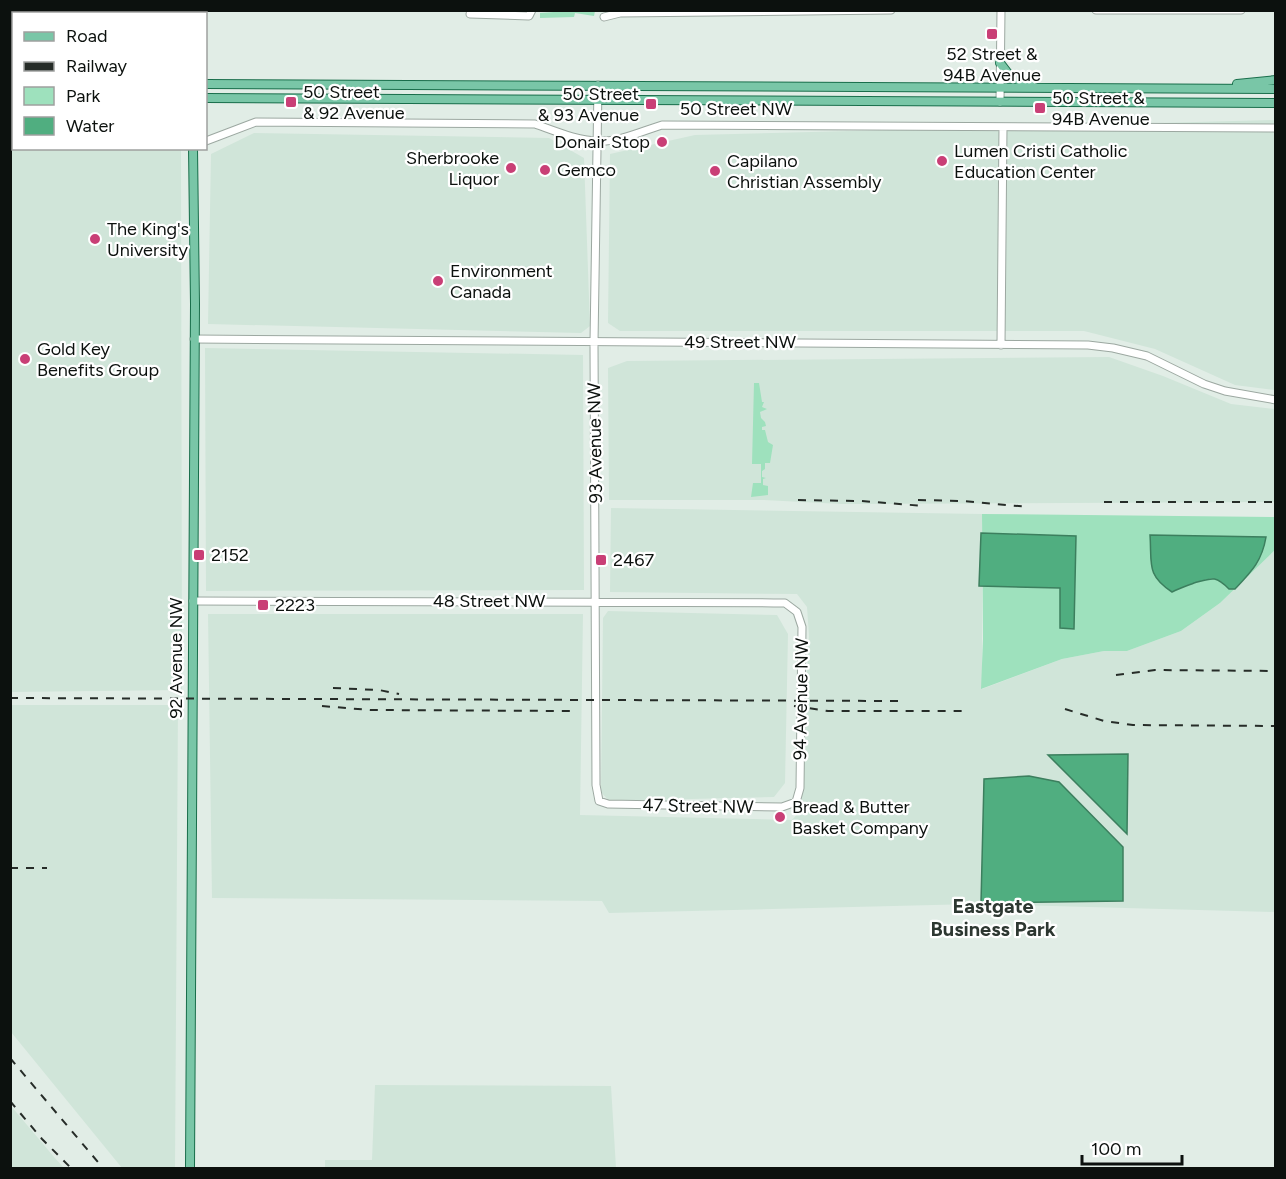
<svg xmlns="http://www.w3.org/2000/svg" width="1286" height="1179" font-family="Figtree,sans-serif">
<rect width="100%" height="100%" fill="#e1ede6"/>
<path fill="#d0e5d9" d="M10,111H13L14,148L181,149L182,690L11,692Z
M1275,120V390L1235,385L1155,349L1084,331H620L608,323L610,154L695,135Z
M254,133L549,138L584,158L590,326L581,333L208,324L211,154Z
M205,348L583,355L584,590L206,591Z
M1109,357L1163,376L1231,404L1275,409V502L842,504L764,500H609L608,368L627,361Z
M611,508L982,514V689L1062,659L1104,651H1127L1181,631L1220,603L1275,550V912L974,904L609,913L602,901L212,898L208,614H583L580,815L792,820L800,811L809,636L807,607L797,594L610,592Z
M608,611L777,615L788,634L785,783L774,797L609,801L601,792L603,618Z
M10,705H178L175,1168H122L11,1032Z
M375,1085L611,1086L616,1168H325V1160H372Z
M11,1106L54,1157L64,1168H11Z"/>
<path fill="#9ee1bd" d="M567,11V10L595,11L594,16L575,13L574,17L540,18V13Z
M754,383H759L762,402H764L762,407L767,409L760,412L761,418L765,422L766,426L762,427V430H765L768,442L773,445L770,463H765V469L762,471V477L766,478L763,479V485L768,486V495L751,497L753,483H761V464H752Z
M982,514L1275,517V550L1220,603L1181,631L1127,651H1104L1062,659L981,689L983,639Z"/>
<path fill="#50ae80" stroke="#3c7f5e" stroke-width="1.5" d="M981,533L1076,536L1074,629L1060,628V588L979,586Z
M1150,535L1266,537C1262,561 1252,571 1235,589H1229C1215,575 1212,578 1194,583C1186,586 1180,588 1172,592C1146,575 1152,564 1150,535Z
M1128,754L1127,834L1048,755Z
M1029,776L1059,782L1123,847V901L981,903L984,779Z"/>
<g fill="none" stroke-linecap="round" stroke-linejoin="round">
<g stroke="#9ca8a1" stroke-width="9">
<path id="minor" d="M1096,10H1241
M194,14L195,10
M470,14L529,16L532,10
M604,17L620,13L891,10
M1000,102L1001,10
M206,141L256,122L535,124C555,131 578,141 599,141C619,142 642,131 662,125L1276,128
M194,339L1088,345L1113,348L1147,356L1204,384L1225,391L1276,400
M1001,345L1003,127
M193,601C391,601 588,601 785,603L797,612L802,627L800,788L796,802L782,807L608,804L599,801L596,785L594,343L598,85"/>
</g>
<g stroke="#196e4b" stroke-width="10">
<path id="major" d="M1000,63L1010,76L1032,86
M206,84L1276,89
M1237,84L1276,80
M10,86H14
M206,98L1276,103
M10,100H14
M190,1168L195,304L193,148"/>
</g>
<use href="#minor" stroke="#fff" stroke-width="7"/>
<use href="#major" stroke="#79c6a7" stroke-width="8"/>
<path stroke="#262c28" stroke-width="2" stroke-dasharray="8 8" stroke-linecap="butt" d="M798,500L861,501L924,506
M918,500L962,501L1029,507
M1104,502H1276
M1116,675L1155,670L1276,671
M333,688L379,690L399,694
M10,698L900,701
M322,706L370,710L570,711
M794,706L828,711H966
M1065,709L1104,721L1133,725L1276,726
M10,868H47
M10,1058L103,1168
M10,1101L42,1139L71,1168"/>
</g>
<g fill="#c93f76" stroke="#fff" stroke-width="2">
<rect x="986" y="28" width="12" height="12" rx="3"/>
<rect x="285" y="96" width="12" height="12" rx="3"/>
<rect x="645" y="98" width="12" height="12" rx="3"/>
<rect x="1034" y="102" width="12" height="12" rx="3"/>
<circle cx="662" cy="142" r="6"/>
<circle cx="942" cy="161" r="6"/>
<circle cx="511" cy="168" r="6"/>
<circle cx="545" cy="170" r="6"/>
<circle cx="715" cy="171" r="6"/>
<circle cx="95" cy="239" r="6"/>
<circle cx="438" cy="281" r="6"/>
<circle cx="25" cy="359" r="6"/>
<rect x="193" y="549" width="12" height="12" rx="3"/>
<rect x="595" y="554" width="12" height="12" rx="3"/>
<rect x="257" y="599" width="12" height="12" rx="3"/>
<circle cx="780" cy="817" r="6"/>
</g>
<g text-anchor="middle" stroke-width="4.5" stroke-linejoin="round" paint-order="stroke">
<g font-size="18" fill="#0c110e" stroke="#fff" text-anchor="start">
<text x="992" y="60" text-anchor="middle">52 Street &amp;<tspan x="992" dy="21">94B Avenue</tspan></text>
<text x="303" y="98">50 Street<tspan x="303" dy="21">&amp; 92 Avenue</tspan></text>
<text x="639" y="100" text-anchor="end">50 Street<tspan x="639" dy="21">&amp; 93 Avenue</tspan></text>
<text x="1052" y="104">50 Street &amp;<tspan x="1052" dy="21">94B Avenue</tspan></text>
<text x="650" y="148" text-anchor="end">Donair Stop</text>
<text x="954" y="157">Lumen Cristi Catholic<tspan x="954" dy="21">Education Center</tspan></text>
<text x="499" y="164" text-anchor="end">Sherbrooke<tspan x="499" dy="21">Liquor</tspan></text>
<text x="727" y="167">Capilano<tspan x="727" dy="21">Christian Assembly</tspan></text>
<text x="557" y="176">Gemco</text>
<text x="107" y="235">The King's<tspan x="107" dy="21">University</tspan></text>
<text x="450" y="277">Environment<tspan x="450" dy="21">Canada</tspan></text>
<text x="37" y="355">Gold Key<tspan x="37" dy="21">Benefits Group</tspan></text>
<text x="211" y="561">2152</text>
<text x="613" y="566">2467</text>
<text x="275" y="611">2223</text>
<text x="792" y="813">Bread &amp; Butter<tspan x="792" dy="21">Basket Company</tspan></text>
</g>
<g font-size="18" fill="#0c110e" stroke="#fff">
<text x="736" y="115">50 Street NW</text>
<text x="740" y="348">49 Street NW</text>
<text transform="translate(595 443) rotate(-91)" y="6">93 Avenue NW</text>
<text x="489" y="607">48 Street NW</text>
<text transform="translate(176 658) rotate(-90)" y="6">92 Avenue NW</text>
<text transform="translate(801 699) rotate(-89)" y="6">94 Avenue NW</text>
<text transform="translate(698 806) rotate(1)" y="6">47 Street NW</text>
</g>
<g font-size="20" font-weight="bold" fill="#2d3731" stroke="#fff">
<text x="993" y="913">Eastgate<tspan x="993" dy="23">Business Park</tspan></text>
</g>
</g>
<rect width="1286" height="1179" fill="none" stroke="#0c110e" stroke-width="24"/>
<rect x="12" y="12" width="195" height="138" fill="#ffffff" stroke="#9ea09f" stroke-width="1.5"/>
<rect x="24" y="32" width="30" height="9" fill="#79c6a7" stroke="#9ea09f" stroke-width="1.5"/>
<text x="66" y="42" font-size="18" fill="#0c110e">Road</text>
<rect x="24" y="62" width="30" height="9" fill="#262c28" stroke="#9ea09f" stroke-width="1.5"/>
<text x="66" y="72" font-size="18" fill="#0c110e">Railway</text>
<rect x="24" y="87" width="30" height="18" fill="#9ee1bd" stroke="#9ea09f" stroke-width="1.5"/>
<text x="66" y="102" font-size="18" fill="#0c110e">Park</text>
<rect x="24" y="117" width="30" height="18" fill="#50ae80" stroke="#9ea09f" stroke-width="1.5"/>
<text x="66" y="132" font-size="18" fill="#0c110e">Water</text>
<path d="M1082 1155v9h100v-9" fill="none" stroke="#0c110e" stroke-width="3"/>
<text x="1091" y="1155" font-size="18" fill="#0c110e" stroke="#ffffff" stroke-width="4.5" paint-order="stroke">100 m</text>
</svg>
